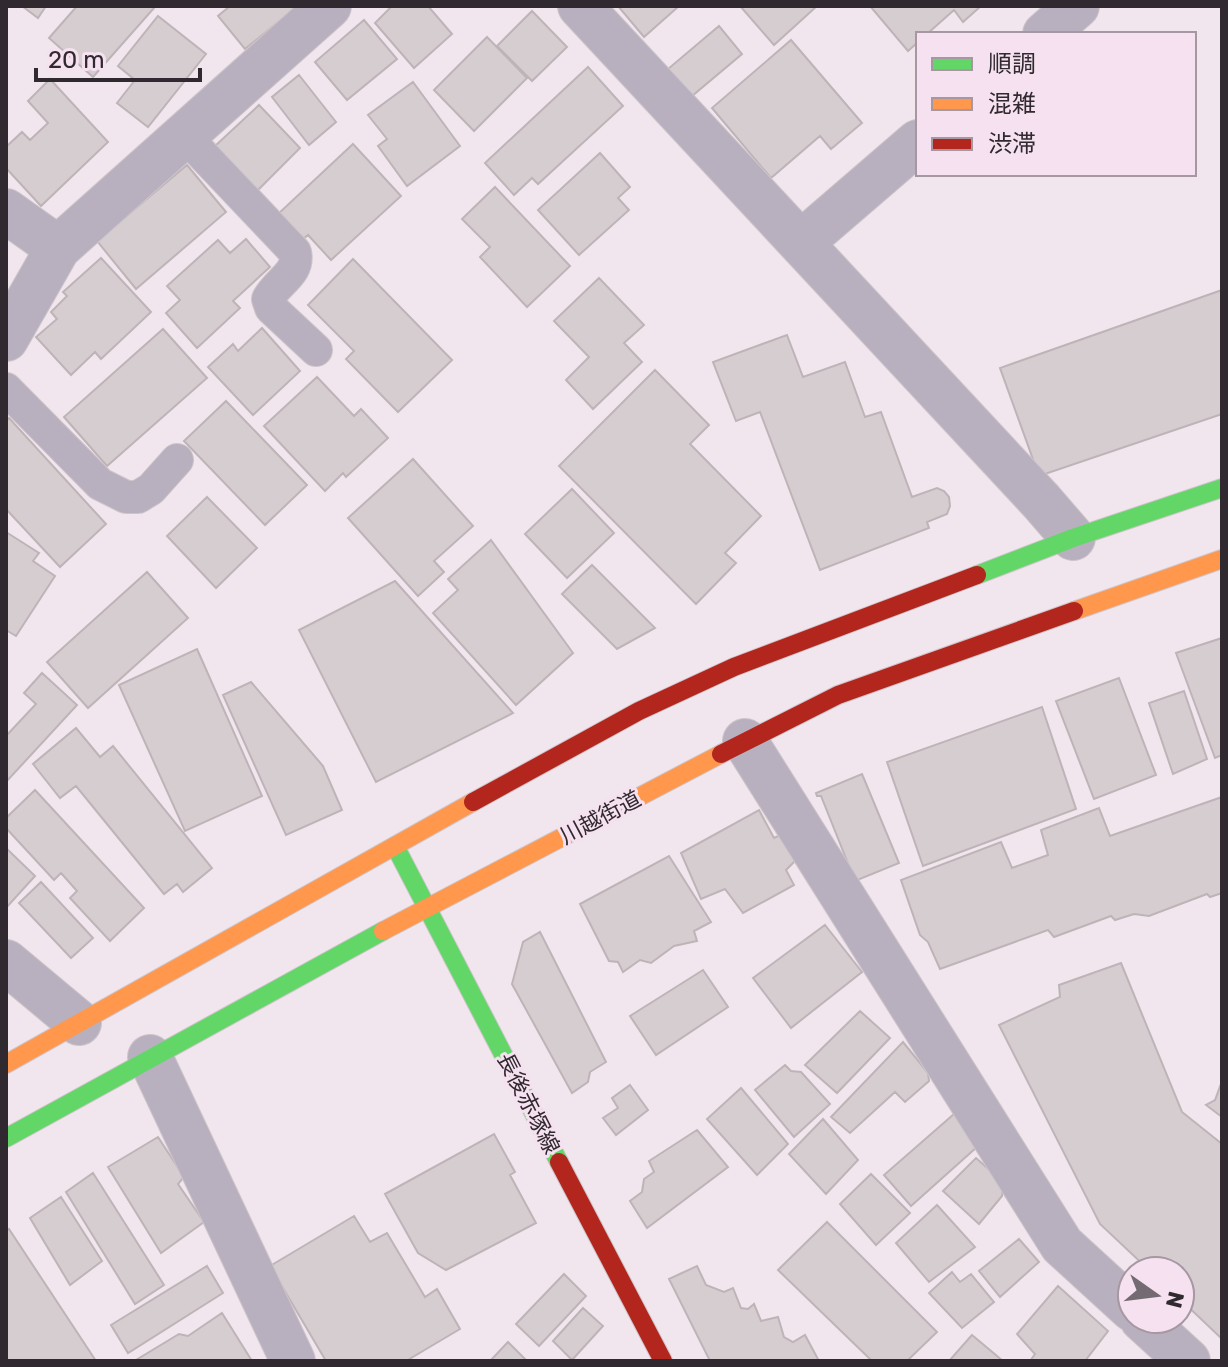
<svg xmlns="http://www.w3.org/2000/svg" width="1228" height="1367" font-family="Rubik,'Noto Sans JP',sans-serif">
<rect width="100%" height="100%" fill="#f1e6ed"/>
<path fill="#d6cdd0" stroke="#beb4b8" stroke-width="2" d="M22,6H46L38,18Z
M77,6H152L154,8L93,77L49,38Z
M230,6H298L245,49L218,16Z
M392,6H428L452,34L414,68L375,23Z
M618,6H679L644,37Z
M740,6H817L774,45Z
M870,6H981L963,22L954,10L927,34H918V42L908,51Z
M532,11L567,47L532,81L497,46Z
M158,16L206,54L148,127L117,103L135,80L118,66Z
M364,20L397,59L347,100L315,62Z
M719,26L742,54L692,96L668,69Z
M487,37L527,78L474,131L434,90Z
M791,40L862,123L831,149L820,136L771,178L712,108Z
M588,67L623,106L538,184L532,178L514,195L485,163Z
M299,75L336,122L309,145L272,97Z
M50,79L108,142L41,206L6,168V147L22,132L30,140L48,123L28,101Z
M413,82L460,146L407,186L378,146L387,139L368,115Z
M259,105L300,148L258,190L215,146Z
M353,144L401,196L331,260L308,235L302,240L278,214Z
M600,153L630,187L618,198L629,210L579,255L538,210Z
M187,165L226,212L136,289L97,241Z
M495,187L570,266L527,307L480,257L490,247L462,219Z
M246,239L270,267L233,301L240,308L197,348L166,313L180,300L167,286L218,240L230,253Z
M101,258L151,312L101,359L95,352L71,375L36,337L57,319L51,312L67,296L63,292Z
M353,259L452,360L398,412L346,359L354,351L308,305Z
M599,278L644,325L624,343L642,362L593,409L566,380L589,357L554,321Z
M1222,290V414L1039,476L1000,368Z
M262,328L300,371L253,415L208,367L233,344L238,351Z
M163,329L207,378L107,466L64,417Z
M787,335L803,377L845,362L865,417L881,412L912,497L937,488L944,491L949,497L950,506L947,514L927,522L929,528L820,570L760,412L736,421L713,362Z
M655,370L709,425L690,444L761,516L725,553L736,563L696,604L559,466Z
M317,377L354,416L361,409L388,438L346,477L343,473L325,491L264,426Z
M226,401L307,485L265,525L184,441Z
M9,418L106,524L60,567L6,509V421Z
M413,459L473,526L434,561L444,572L418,596L348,518Z
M572,489L614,533L567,578L525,534Z
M207,497L257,548L216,588L167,536Z
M6,532L39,553L33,561L55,576L16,636L6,630Z
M491,540L573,653L516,705L433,613L458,590L448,579Z
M592,565L655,628L617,649L562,594Z
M147,572L188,618L88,708L47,662Z
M395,581L513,713L376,782L299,630Z
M1222,638V755L1215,758L1176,653Z
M197,649L262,796L185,831L119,685Z
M42,673L77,705L6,782V736L36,704L24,693Z
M1119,678L1156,775L1094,799L1056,701Z
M251,682L323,766L342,810L286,835L223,695Z
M1184,691L1207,759L1173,774L1149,703Z
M1042,707L1076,809L923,866L887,762Z
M76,728L100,757L113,746L212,868L183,892L177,884L164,894L76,786L60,798L33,764Z
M862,774L899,863L855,881L821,796H817L816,793Z
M35,790L144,908L110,941L70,898L77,891L61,873L54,880L6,828V818Z
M1222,797V893L1210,897L1207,894L1149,916L1134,914L1115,920L1111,916L1054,937L1048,930L940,969L928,942L920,935L901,880L1001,842L1012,868L1048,855L1041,830L1099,808L1110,836Z
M759,810L774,838L783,834L798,858L786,870L794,885L743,913L725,889L701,899L681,853Z
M6,848L35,876L6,908Z
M669,856L711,922L694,931L697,941L674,946L651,963L640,960L623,972L618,962L609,961L580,904Z
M41,882L93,938L71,958L19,903Z
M825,925L862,972L791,1028L753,978Z
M540,932L606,1062L590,1072L588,1082L572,1093L512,984L523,942Z
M1121,963L1182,1112L1222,1144V1339L1180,1299V1271H1150L1100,1224L999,1025L1060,997L1059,985Z
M703,970L728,1007L656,1055L630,1016Z
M860,1011L890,1038L837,1093L805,1065Z
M903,1042L928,1073L929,1081L905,1102L895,1092L850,1133L831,1117Z
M785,1065L791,1071L801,1072L830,1104L794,1137L755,1090Z
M1222,1081V1117L1206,1105L1215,1100Z
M630,1085L648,1110L616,1135L603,1118L618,1108L612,1098Z
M741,1088L788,1144L757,1175L707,1119Z
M954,1114L978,1146L911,1206L884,1175Z
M823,1119L858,1160L826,1194L789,1154Z
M697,1130L728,1167L647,1228L630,1201L642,1192L644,1179L654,1172L649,1161Z
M494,1134L515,1172L510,1175L536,1223L446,1270L418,1253L385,1194Z
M158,1137L184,1177L178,1184L204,1222L161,1253L108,1167Z
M976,1158L1003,1182L1002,1196L979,1224L943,1191Z
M93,1173L164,1285L135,1304L66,1192Z
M871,1174L910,1213L876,1245L840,1204Z
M61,1197L102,1261L70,1285L30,1218Z
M937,1205L975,1247L929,1282L896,1243Z
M354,1216L370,1242L387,1233L425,1297L437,1289L460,1329L406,1361H326L270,1266Z
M827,1222L937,1332L907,1361H872L778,1270Z
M9,1229L96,1361H6V1231Z
M1019,1239L1039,1262L1000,1297L979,1271Z
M207,1266L223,1293L128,1353L111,1325Z
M697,1266L706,1285L724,1292L733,1288L741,1308L748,1309L754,1304L761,1321L778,1317L784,1337L793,1342L805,1335L819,1361H710L669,1279Z
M952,1272L960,1282L971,1274L994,1302L962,1328L929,1293Z
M564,1274L586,1296L539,1346L516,1324Z
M1058,1286L1108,1331L1085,1361H1030L1035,1354L1017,1334Z
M583,1308L603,1326L572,1360L553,1341Z
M222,1313L252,1361L136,1360L179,1334L188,1336Z
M972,1335L1003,1361H949Z
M508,1342L527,1361H490Z"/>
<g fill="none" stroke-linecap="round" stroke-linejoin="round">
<g stroke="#cdc5ca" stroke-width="34">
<path id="lane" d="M184,135L295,252C300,274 277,281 268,299L271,308L316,350
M6,389L100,484L126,497H138L151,489L177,460"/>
</g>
<g stroke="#cdc5ca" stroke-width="46">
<path id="street" d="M580,6L1041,501L1073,538
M1045,34L1077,6
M6,211L58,248
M802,242L918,142
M6,339L58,248L329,6
M745,741L1062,1245L1132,1309
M6,962L79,1023
M150,1057L293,1361
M1142,1319L1188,1361"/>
</g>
<g stroke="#cdc5ca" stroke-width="20">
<path id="fast" d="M977,575L1073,538L1222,488
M395,846L559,1162
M6,1138L383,931"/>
</g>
<g stroke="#cdc5ca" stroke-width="20">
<path id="slow" d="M1074,611L1222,559
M383,931L721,754
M6,1064L473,802"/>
</g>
<g stroke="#cdc5ca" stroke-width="20">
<path id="jam" d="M721,754L838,695L1074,611
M473,802L639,711L734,667L977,575
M559,1162L663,1361"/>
</g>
<use href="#lane" stroke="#b8b0bf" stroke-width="32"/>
<use href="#street" stroke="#b8b0bf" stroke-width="44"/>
<use href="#fast" stroke="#63d668" stroke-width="18"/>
<use href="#slow" stroke="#ff974d" stroke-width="18"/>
<use href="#jam" stroke="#b3261e" stroke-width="18"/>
</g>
<g text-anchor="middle" stroke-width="6" stroke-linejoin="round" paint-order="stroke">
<g font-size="22" fill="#30292f" stroke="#f5e1ef">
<text transform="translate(600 817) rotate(-28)" y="8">川越街道</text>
<text transform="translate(529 1103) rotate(63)" y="8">長後赤塚線</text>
</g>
</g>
<rect width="1228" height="1367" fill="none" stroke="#30292f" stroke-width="16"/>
<rect x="916" y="32" width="280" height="144" fill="#f5e1ef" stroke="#a697a2" stroke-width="2"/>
<rect x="932" y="58" width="40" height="12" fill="#63d668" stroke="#a697a2" stroke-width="2"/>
<text x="988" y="72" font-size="24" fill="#30292f">順調</text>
<rect x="932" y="98" width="40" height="12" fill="#ff974d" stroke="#a697a2" stroke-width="2"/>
<text x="988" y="112" font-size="24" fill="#30292f">混雑</text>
<rect x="932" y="138" width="40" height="12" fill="#b3261e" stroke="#a697a2" stroke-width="2"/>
<text x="988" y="152" font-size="24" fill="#30292f">渋滞</text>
<g transform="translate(1156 1295) rotate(104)"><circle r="38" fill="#f5e1ef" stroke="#a697a2" stroke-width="2"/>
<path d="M0-6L14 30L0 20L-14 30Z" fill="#746b72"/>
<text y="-12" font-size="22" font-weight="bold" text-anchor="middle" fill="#30292f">N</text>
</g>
<path d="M36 68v12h164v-12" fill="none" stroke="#30292f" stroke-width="4"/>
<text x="48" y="68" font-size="24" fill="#30292f" stroke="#f5e1ef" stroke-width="6" paint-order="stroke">20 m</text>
</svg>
